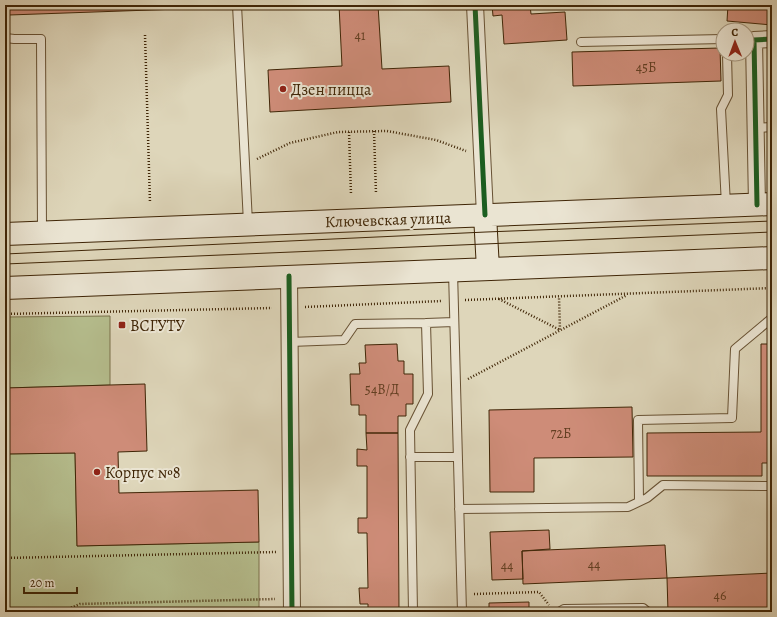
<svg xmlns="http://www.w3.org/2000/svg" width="777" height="617" font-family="Alegreya,serif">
<rect width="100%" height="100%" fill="#ded6ba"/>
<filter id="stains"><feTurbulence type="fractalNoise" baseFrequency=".005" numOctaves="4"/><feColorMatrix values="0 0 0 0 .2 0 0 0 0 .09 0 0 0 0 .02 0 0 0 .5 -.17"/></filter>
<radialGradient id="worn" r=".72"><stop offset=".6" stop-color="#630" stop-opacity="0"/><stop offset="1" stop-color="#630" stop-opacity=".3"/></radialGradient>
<path fill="#b5bd8d" stroke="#7a714a" d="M110,316V385L5,388V317Z
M75,453L77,546L259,542V612H5V454Z"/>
<path fill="#ce8c78" stroke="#3f2506" d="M9,5H207V8L9,15Z
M339,5H378L382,69L449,66L451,102L270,112L268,70L342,66Z
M492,5H530L531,14L565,12L567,40L504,44L502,15L493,16Z
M728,5H772V25L727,21Z
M720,48L721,81L573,86L572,52Z
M397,344L398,361H404V374H413V404H406V416H398V433H366V415H359V405H351L350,374H360L359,363H366L365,345Z
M761,344H772V463H762V476H647V433L761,432Z
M145,384L147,451L118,452L119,493L258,490L259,542L77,546L75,453L5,454V388Z
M632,407L633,457L534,458V492H490L489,410Z
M366,433H398L399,612H368V604H360L359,588H368L367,533H358V518H367V466H357V449L367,450Z
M549,530L550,549L522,551L523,579L492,580L490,532Z
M665,545L667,578L523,584L522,551Z
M772,573V612H668L667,578Z
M529,602V612H489V603Z"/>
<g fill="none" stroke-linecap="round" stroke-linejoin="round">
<g stroke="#675133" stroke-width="10">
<path id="service" d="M237,5L248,223
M5,36L6,38L14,39H41L42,231
M581,42L723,39
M756,128L772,127
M726,205L721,109L728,95L727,54
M453,271L462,612
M290,342L344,340L355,324L426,323
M410,457H457
M639,501L638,420L732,418L735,349L772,318
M459,509L628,507L647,498L663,485L772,486
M413,612L410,430L428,394L426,323L454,322
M559,612L564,609L643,608L648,612"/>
</g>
<g stroke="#675133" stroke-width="18">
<path id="minor" d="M475,5L485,215
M757,205L754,40L772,39
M289,276L292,612"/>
</g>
<g stroke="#3f2506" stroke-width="24">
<path id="secondary" d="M485,215L488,269
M5,234L772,204
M5,288L772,258"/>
</g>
<path stroke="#3f2506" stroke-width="2.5" stroke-dasharray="1 2" stroke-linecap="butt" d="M145,35L150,203
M374,131L376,194
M349,132L351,195
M257,159L290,143L338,132L387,131L436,140L466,151
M499,299L560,330L559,297
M465,300L772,288
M305,307L442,301
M5,314L272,308
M468,379L627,295
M5,558L276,552
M474,594L539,592L549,605
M60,612L80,604L275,599"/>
<use href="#service" stroke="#eae4d2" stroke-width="8"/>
<use href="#minor" stroke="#eae4d2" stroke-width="16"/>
<use href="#secondary" stroke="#eae4d2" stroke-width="22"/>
<path stroke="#3f2506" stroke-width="1" d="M5,254L486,232L772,221
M5,264L772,232"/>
<g stroke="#eae4d2" stroke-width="8">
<path id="cycleway" d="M475,5L485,215
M757,205L754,40L772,39
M289,276L292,612"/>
</g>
<use href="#cycleway" stroke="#1b5e20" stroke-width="5"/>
</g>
<g fill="#8f2418" stroke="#eae4d2" stroke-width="1.5">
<circle cx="283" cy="89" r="4"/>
<rect x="118" y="321" width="8" height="8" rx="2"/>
<circle cx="97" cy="472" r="4"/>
</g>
<g text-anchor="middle" stroke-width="4" stroke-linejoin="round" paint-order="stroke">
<g font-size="14" fill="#633f22">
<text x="360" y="40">41</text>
<text x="646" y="72">45Б</text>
<text x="382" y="394">54В/Д</text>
<text x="561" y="438">72Б</text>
<text x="594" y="569">44</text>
<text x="507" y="570">44</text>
<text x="720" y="600">46</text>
</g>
<g font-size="16" fill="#3f2506" stroke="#eae4d2" text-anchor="start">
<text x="291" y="95">Дзен пицца</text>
<text x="130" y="331">ВСГУТУ</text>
<text x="105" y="478">Корпус №8</text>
</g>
<g font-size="16" fill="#3f2506" stroke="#eae4d2">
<text transform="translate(388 219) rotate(-2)" y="6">Ключевская улица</text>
</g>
</g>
<rect width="777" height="617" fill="none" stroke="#ded6ba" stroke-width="20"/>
<rect x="6" y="6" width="765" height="605" fill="none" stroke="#3f2506" stroke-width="2"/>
<rect x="10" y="10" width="757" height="597" fill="none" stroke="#3f2506"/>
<g transform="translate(735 42) rotate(359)"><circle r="19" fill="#eae4d2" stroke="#a69880"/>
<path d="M0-3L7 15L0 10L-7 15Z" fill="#8f2418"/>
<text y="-6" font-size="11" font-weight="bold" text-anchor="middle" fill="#3f2506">С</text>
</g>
<path d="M24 587v6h53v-6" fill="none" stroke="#3f2506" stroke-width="2"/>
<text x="30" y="587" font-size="12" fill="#3f2506" stroke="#eae4d2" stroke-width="3" paint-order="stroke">20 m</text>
<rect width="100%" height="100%" filter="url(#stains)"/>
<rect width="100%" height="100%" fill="url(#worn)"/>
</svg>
